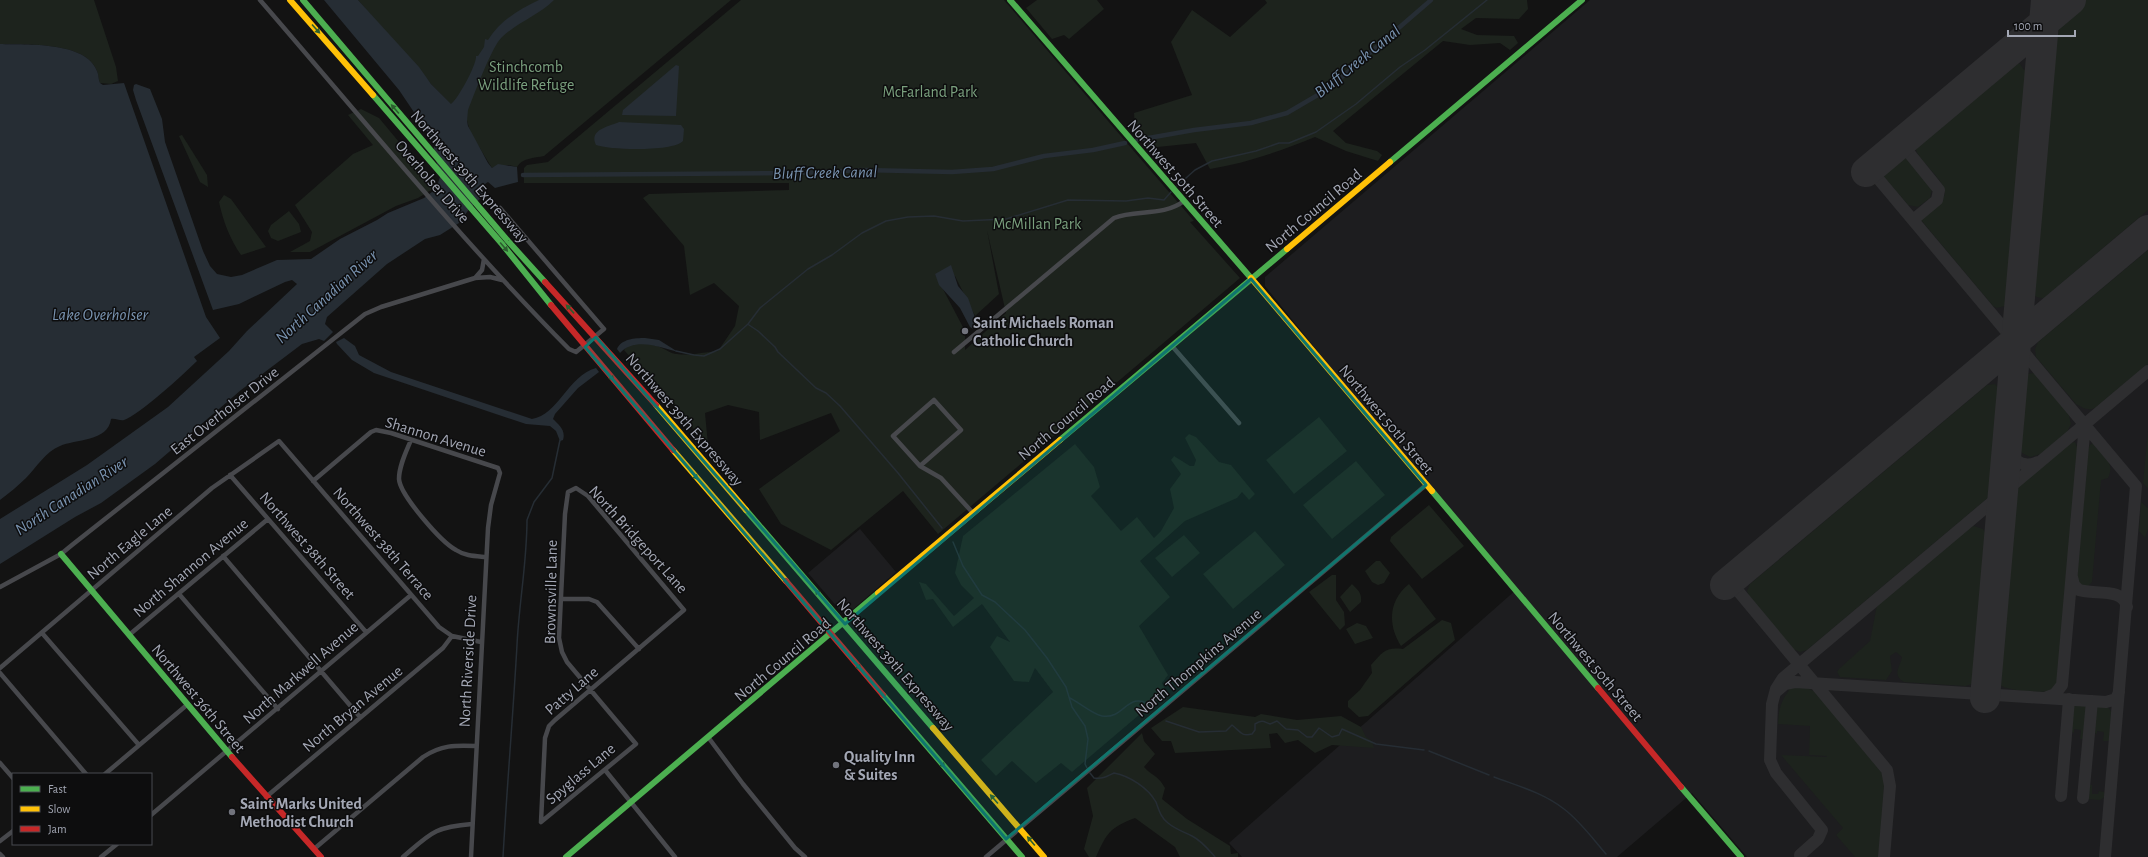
<svg xmlns="http://www.w3.org/2000/svg" width="2148" height="857" font-family="'Alegreya Sans',sans-serif">
<rect width="100%" height="100%" fill="#131313"/>
<path fill="#1d1d1f" d="M1590,0H2148V857H1747L1692,793L1617,857H1242L1229,843L1517,589L1352,394L1265,286V277Z
M860,529L896,572L845,616L808,573Z"/>
<path fill="#1d231d" fill-rule="evenodd" d="M0,0H94L116,67L118,81L111,84L100,83C98,79 99,75 97,71C86,41 26,45 0,44Z
M358,0H731L544,156C534,158 522,158 517,167L509,165L492,168L471,134L467,121L431,84Z
M741,0H1004L1194,221L1190,222L1240,278L938,534L903,491L831,550L781,524L759,489L840,431L831,413L760,440L759,412L728,405L705,413L708,445L624,350C630,340 650,344 660,347C665,349 671,354 677,354C689,356 705,352 718,351L735,326L739,306L714,283L690,295L684,246L643,198L649,194L789,190V183H524V168L527,165L548,162ZM987,230L1006,313L965,350V331L935,274L955,276L975,316L999,294Z
M1037,0H1097L1104,9L1069,39L1064,35L1052,39L1026,8Z
M1265,0H1527L1528,9L1519,19L1476,18L1461,29L1477,35L1514,36L1518,43L1510,50L1500,43L1470,45L1443,41L1333,131L1346,143L1377,151L1382,155L1378,161L1346,151L1315,137C1281,151 1246,163 1210,169L1196,143L1148,148L1135,130L1134,113L1192,95L1171,42L1192,10L1230,37L1267,3Z
M2083,0H2148V210L2044,298C2037,298 2033,296 2030,290L2052,37H2058C2059,20 2070,11 2083,0Z
M2014,61L2020,64L2024,70H2029L2009,299L2005,306L1997,308L1993,306L1921,220C1953,193 1951,193 1924,162C1920,157 1916,153 1915,146L1918,139L2009,62Z
M361,109L379,118L435,185L431,190L418,198L396,206L310,252H290L310,241L312,232L295,205L353,154L373,145L348,115Z
M182,135L207,175L208,187L200,182L179,136Z
M1902,152L1932,189L1930,198L1918,207L1908,205L1884,177L1885,166Z
M224,195L231,199L266,247L241,255C230,239 223,221 219,202Z
M289,211L299,224L301,232L278,241L271,238L268,231L271,225Z
M2148,250V364L2095,408C2088,411 2083,408 2076,404L2036,357L2035,349L2038,342Z
M2034,373L2039,376L2068,411L2071,424L2067,432L2041,454L2030,457L2022,453L2017,443L2023,381L2027,374Z
M1995,384L2001,391L1993,490L1989,497L1807,650L1800,652L1793,649L1749,596L1747,591L1750,584L1987,385Z
M1319,417L1347,451L1294,494L1266,460Z
M2148,431V489L2143,483Z
M1189,434L1196,437L1219,462L1231,465L1255,494L1249,500L1242,492L1237,498L1185,521L1140,561L1170,597L1139,626L1168,675L1162,683L1166,692L1072,772L1061,763L1036,783L1012,761L996,776L981,760L1053,692L1035,668L1029,682L1014,681L990,647L997,636L1010,642L982,604L953,627L933,599L926,600L919,582L926,584L954,616L974,598L961,585L955,573L963,536L1075,444L1094,467L1100,487L1091,496L1121,531L1137,517L1154,538L1161,531L1174,508L1170,489L1181,474L1171,460L1174,456L1190,466H1194L1196,460L1185,438Z
M2075,442L2078,449L2057,682C2056,685 2055,688 2052,690C2045,694 2005,691 1999,684L1997,677L2013,494L2015,489L2070,443Z
M2093,443C2105,449 2115,465 2108,478L2101,480L2092,582L2087,587L2080,584L2077,577L2088,450L2090,445Z
M1356,461L1385,495L1332,539L1303,505Z
M2141,502L2148,508V529L2145,538L2139,531Z
M1429,505L1464,546L1422,579L1390,541L1391,537Z
M1974,526L1983,529L1989,538L1977,676L1972,684L1965,686L1904,682C1891,674 1901,666 1902,657L1896,652L1890,656L1892,671L1886,680L1840,677L1837,672L1839,669L1870,641L1877,605L1969,528Z
M1255,531L1285,565L1233,609L1203,574Z
M1184,535L1200,553L1172,577L1155,558Z
M1376,561H1380L1390,573L1384,583L1378,585L1372,582L1365,571Z
M1332,575H1336V600L1344,612L1345,625L1340,630L1309,592Z
M1352,584C1358,590 1362,593 1361,602L1350,612L1340,597Z
M1409,584L1436,619L1401,646C1387,624 1389,600 1409,584Z
M1442,620L1451,623L1455,640L1368,716L1359,717L1348,707V701L1360,690L1372,673L1371,665C1383,652 1385,647 1403,649Z
M1357,623L1366,626L1373,638L1355,644L1346,629Z
M1802,686L1816,692L1882,773L1884,785L1879,857H1855L1836,835L1843,828L1781,755L1827,757V756L1809,755L1810,726L1778,724C1779,706 1781,702 1791,687Z
M2075,704H2084L2088,709L2086,737L2084,739H2080L2081,730L2074,729V733L2069,730L2071,709Z
M2100,705L2108,707L2112,713L2109,741H2103L2104,732L2097,731V734L2092,732L2094,709Z
M1183,707L1255,717L1261,714L1297,720L1341,716L1361,727L1366,737L1372,741L1374,748L1332,745L1315,753L1298,740L1285,743L1277,733L1269,734L1271,748L1175,753L1171,741H1162L1151,728Z
M1142,733L1144,741L1155,754L1144,767C1152,776 1158,775 1165,788L1162,799L1187,819L1230,846L1231,854L1238,853V857H1180L1175,847L1135,818C1109,828 1107,833 1096,857H1089L1084,849L1093,816L1087,788Z
M2089,785H2092V794H2098L2099,791L2104,792L2105,797L2100,800L2086,799L2087,786Z"/>
<path fill="#262d34" d="M324,0H358L419,67L431,84L451,104C458,99 477,64 476,56H478L484,47L485,39L488,40C500,21 519,9 539,0C543,0 550,0 554,0C539,15 518,22 502,37C492,46 474,95 468,110L467,121L468,126L488,163L492,168L498,164L517,167L518,182L495,188L488,182L485,184L483,196L470,208L459,223L440,235L425,239L387,264L327,317L325,324L333,332L324,341L319,339L302,344L241,390L155,464L101,503L75,517L0,564V519L87,465L168,407L229,351L247,331L297,284L292,280L285,282L239,304L213,310L136,100L133,90L134,85L136,84L150,89L162,119L165,142L203,251L210,266L217,274L231,277L242,275L277,260L311,259L340,239L377,220L388,213L424,198L436,189L440,177L434,152V144L430,136L399,90Z
M0,44C26,45 86,41 97,71C99,75 98,79 100,83L103,85L124,83L206,317L220,338L194,357L197,361C185,373 138,416 124,420C120,421 115,418 111,419C108,442 75,439 60,446C46,451 36,468 26,478C18,486 9,493 0,500Z
M676,65L679,66L676,116L622,115L623,110Z
M619,122L681,125L684,129L683,141C673,152 609,150 596,145C588,129 611,126 619,122Z
M951,265L958,286L968,298L978,326L973,329L970,327L960,308L939,285L935,274Z
M344,338L355,346L359,355L391,372L532,419C558,415 568,376 596,368L599,372L578,388L555,414L553,419C559,425 566,430 563,440L560,441L556,431L550,426L526,424L374,373L352,360L337,344L336,342Z
M645,338L659,340L678,352C659,347 635,337 620,353L617,349C621,339 635,338 645,338Z"/>
<g fill="none" stroke-linecap="round" stroke-linejoin="round">
<path stroke="#262d34" stroke-width="1.5" d="M1177,186L1195,170L1212,161L1256,151L1279,143H1289L1316,132L1356,104L1400,67L1425,50L1487,0
M749,325L758,331L775,347L778,352L816,388L826,393L840,406L898,473L942,528
M676,351L694,355L704,356L720,349L748,324L760,308L808,269L832,255L862,233L886,221L908,217L934,216L963,221L1006,219L1068,200L1126,201L1148,198L1164,200L1171,192
M953,542L963,566L982,595L995,602L1025,630L1047,658L1066,687L1072,707L1085,726L1088,739L1085,764L1087,768
M1070,698C1078,702 1094,715 1102,716C1125,720 1127,689 1152,706
M1166,721L1199,732L1226,731L1232,725C1240,731 1241,737 1252,734L1255,730V724C1263,719 1264,722 1270,724L1277,721L1286,729L1298,730L1307,737H1312L1319,728L1332,737L1339,735L1342,729L1376,744L1424,750
M1429,751L1489,775
M1090,773L1094,778C1103,779 1106,777 1114,773C1130,776 1148,788 1156,802C1159,810 1161,818 1168,823C1175,829 1184,832 1192,836C1202,841 1208,849 1215,857
M1494,777C1518,786 1544,793 1564,809C1580,821 1593,839 1606,854
M503,857C507,786 513,716 517,645C519,603 527,562 527,520L534,502L552,478L560,440"/>
<path stroke="#262d34" stroke-width="4.5" d="M1137,140L1194,130L1251,123L1287,113L1328,89L1431,0
M523,175L799,173L864,170L952,172L993,169L1044,156L1093,150L1125,143"/>
<path stroke="#2e2e30" stroke-width="12" d="M1901,143L1939,190L1937,200L1913,220
M1870,169L2136,486L2105,857
M2007,441C2009,457 2020,470 2038,462
M1746,568L1736,580L1738,591L1887,770L1890,786L1884,857
M2072,577L2074,585L2079,590C2093,595 2124,587 2127,607
M1777,691L1785,684L1795,682L2106,702L2116,699L2119,692
M2047,697L2055,694L2062,685L2085,423
M2061,796L2069,699
M2083,798L2092,701
M1800,855L1818,839L1822,830L1776,773L1770,760L1772,704L1776,689L1783,678L2148,371"/>
<path stroke="#2e2e30" stroke-width="30" d="M1866,172L2071,0
M1725,585L2148,230
M1985,698L2046,0"/>
<path stroke="#47484c" stroke-width="4.5" d="M260,0C362,118 460,239 569,349L576,352L604,329L500,208
M475,278L482,270L484,259
M1172,346L1239,423
M954,352L1114,218C1135,209 1163,217 1184,201
M411,440C406,452 399,466 399,479C400,495 441,542 456,550C465,556 475,556 486,557
M920,466L961,430L934,400L893,436L920,466L941,478L973,513
M230,475L366,632
M313,481L371,432L376,430L391,433L498,468L500,473L491,505L488,528L471,857
M223,556L360,717
M0,587L61,554L72,545L365,314L381,307L475,278L490,277L502,280
M179,594L278,709
M561,599H589L597,602L639,649
M42,633L139,745
M129,635L268,519
M0,668L212,488L279,441L439,627L452,636L481,642
M0,673L86,774
M708,737L743,784L795,848L805,857
M0,763L13,778
M605,770L675,857
M105,774L188,704
M266,797L443,648L452,636
M151,815L411,595
M541,822L636,744L567,662L562,652L559,638L565,514L568,492L576,488L588,496L684,610L555,720L549,726L545,738L541,822
M0,841L13,831
M314,849L423,757C441,745 455,745 476,746
M0,854L3,857
M101,857L117,844
M403,857C431,833 434,827 472,824
M986,857L1426,485"/>
<path stroke="#4caf50" stroke-width="6" d="M303,0L508,241L545,282
M1010,0L1251,278
M373,95L502,244L551,305
M1390,162L1582,0
M1060,440L1287,249
M1432,491L1598,688
M746,510L933,728
M61,554L232,757
M883,695L1022,857
M1681,787L1741,857
M566,857L878,593"/>
<path stroke="#ffc107" stroke-width="6" d="M290,0L373,95
M1287,249L1390,162
M1251,278L1432,491
M656,405L746,510
M673,450L786,581
M878,593L1060,440
M933,728L1044,857"/>
<path stroke="#c62828" stroke-width="6" d="M545,282L656,405
M551,305L673,450
M786,581L883,695
M1598,688L1681,787
M232,757L321,857"/>
</g>
<defs><path id="oneway-solid" d="M-6-.8H1V-3.2L6.5 0L1 3.2V.8H-6Z"/></defs>
<g fill="#2c5e2f">
<use href="#oneway-solid" transform="translate(316 29) rotate(48)"/>
<use href="#oneway-solid" transform="translate(395 109) rotate(-131)"/>
<use href="#oneway-solid" transform="translate(504 247) rotate(50)"/>
<use href="#oneway-solid" transform="translate(570 309) rotate(-133)"/>
<use href="#oneway-solid" transform="translate(610 376) rotate(50)"/>
<use href="#oneway-solid" transform="translate(694 475) rotate(50)"/>
<use href="#oneway-solid" transform="translate(819 594) rotate(-131)"/>
<use href="#oneway-solid" transform="translate(857 665) rotate(49)"/>
<use href="#oneway-solid" transform="translate(941 763) rotate(49)"/>
<use href="#oneway-solid" transform="translate(994 799) rotate(-131)"/>
<use href="#oneway-solid" transform="translate(1031 841) rotate(-130)"/>
</g>
<path fill="#0f766e" fill-opacity="0.2" stroke="#0f766e" stroke-width="3" stroke-linejoin="round" d="M1251,279L1426,485L1006,839L585,347L596,337L845,624Z"/>
<g fill="#71737c" stroke="#0d0d0e" stroke-width="1.5">
<circle cx="965" cy="331" r="4"/>
<circle cx="836" cy="765" r="4"/>
<circle cx="232" cy="812" r="4"/>
</g>
<g text-anchor="middle" stroke-width="3" stroke-linejoin="round" paint-order="stroke">
<g font-size="16" fill="#7aa07e" stroke="#0d0d0e">
<text x="526" y="72">Stinchcomb<tspan x="526" dy="18">Wildlife Refuge</tspan></text>
<text x="930" y="97">McFarland Park</text>
<text x="1037" y="229">McMillan Park</text>
</g>
<g font-size="16" fill="#a3a7b4" stroke="#0d0d0e">
<text transform="translate(1176 173) rotate(49)" y="6">Northwest 50th Street</text>
<text transform="translate(470 176) rotate(49)" y="6">Northwest 39th Expressway</text>
<text transform="translate(433 181) rotate(49)" y="6">Overholser Drive</text>
<text transform="translate(1313 210) rotate(-40)" y="6">North Council Road</text>
<text transform="translate(224 410) rotate(-38)" y="6">East Overholser Drive</text>
<text transform="translate(1066 418) rotate(-40)" y="6">North Council Road</text>
<text transform="translate(685 419) rotate(49)" y="6">Northwest 39th Expressway</text>
<text transform="translate(1387 419) rotate(50)" y="6">Northwest 50th Street</text>
<text transform="translate(436 436) rotate(17)" y="6">Shannon Avenue</text>
<text transform="translate(639 539) rotate(48)" y="6">North Bridgeport Lane</text>
<text transform="translate(129 542) rotate(-40)" y="6">North Eagle Lane</text>
<text transform="translate(384 543) rotate(49)" y="6">Northwest 38th Terrace</text>
<text transform="translate(308 545) rotate(49)" y="6">Northwest 38th Street</text>
<text transform="translate(190 567) rotate(-40)" y="6">North Shannon Avenue</text>
<text transform="translate(550 592) rotate(-89)" y="6">Brownsville Lane</text>
<text transform="translate(782 659) rotate(-40)" y="6">North Council Road</text>
<text transform="translate(467 661) rotate(-87)" y="6">North Riverside Drive</text>
<text transform="translate(1198 662) rotate(-40)" y="6">North Thompkins Avenue</text>
<text transform="translate(896 664) rotate(49)" y="6">Northwest 39th Expressway</text>
<text transform="translate(1596 666) rotate(50)" y="6">Northwest 50th Street</text>
<text transform="translate(300 672) rotate(-41)" y="6">North Markwell Avenue</text>
<text transform="translate(571 690) rotate(-41)" y="6">Patty Lane</text>
<text transform="translate(199 698) rotate(50)" y="6">Northwest 36th Street</text>
<text transform="translate(352 708) rotate(-40)" y="6">North Bryan Avenue</text>
<text transform="translate(580 773) rotate(-40)" y="6">Spyglass Lane</text>
</g>
<g font-size="16" font-weight="bold" fill="#a3a7b4" stroke="#0d0d0e" text-anchor="start">
<text x="973" y="328">Saint Michaels Roman<tspan x="973" dy="18">Catholic Church</tspan></text>
<text x="844" y="762">Quality Inn<tspan x="844" dy="18">&amp; Suites</tspan></text>
<text x="240" y="809">Saint Marks United<tspan x="240" dy="18">Methodist Church</tspan></text>
</g>
<g font-size="17" font-style="italic" fill="#7993b0" stroke="#0d0d0e">
<text transform="translate(1357 61) rotate(-39)" y="6">Bluff Creek Canal</text>
<text transform="translate(825 172) rotate(-1)" y="6">Bluff Creek Canal</text>
<text transform="translate(326 296) rotate(-42)" y="6">North Canadian River</text>
<text x="100" y="320">Lake Overholser</text>
<text transform="translate(71 495) rotate(-33)" y="6">North Canadian River</text>
</g>
</g>
<rect x="12" y="773" width="140" height="72" fill="#0d0d0e" stroke="#494b50"/>
<rect x="20" y="786" width="20" height="6" fill="#4caf50" stroke="#494b50"/>
<text x="48" y="793" font-size="12" fill="#a3a7b4">Fast</text>
<rect x="20" y="806" width="20" height="6" fill="#ffc107" stroke="#494b50"/>
<text x="48" y="813" font-size="12" fill="#a3a7b4">Slow</text>
<rect x="20" y="826" width="20" height="6" fill="#c62828" stroke="#494b50"/>
<text x="48" y="833" font-size="12" fill="#a3a7b4">Jam</text>
<path d="M2008 30v6h67v-6" fill="none" stroke="#a3a7b4" stroke-width="2"/>
<text x="2014" y="30" font-size="12" fill="#a3a7b4" stroke="#0d0d0e" stroke-width="3" paint-order="stroke">100 m</text>
</svg>
